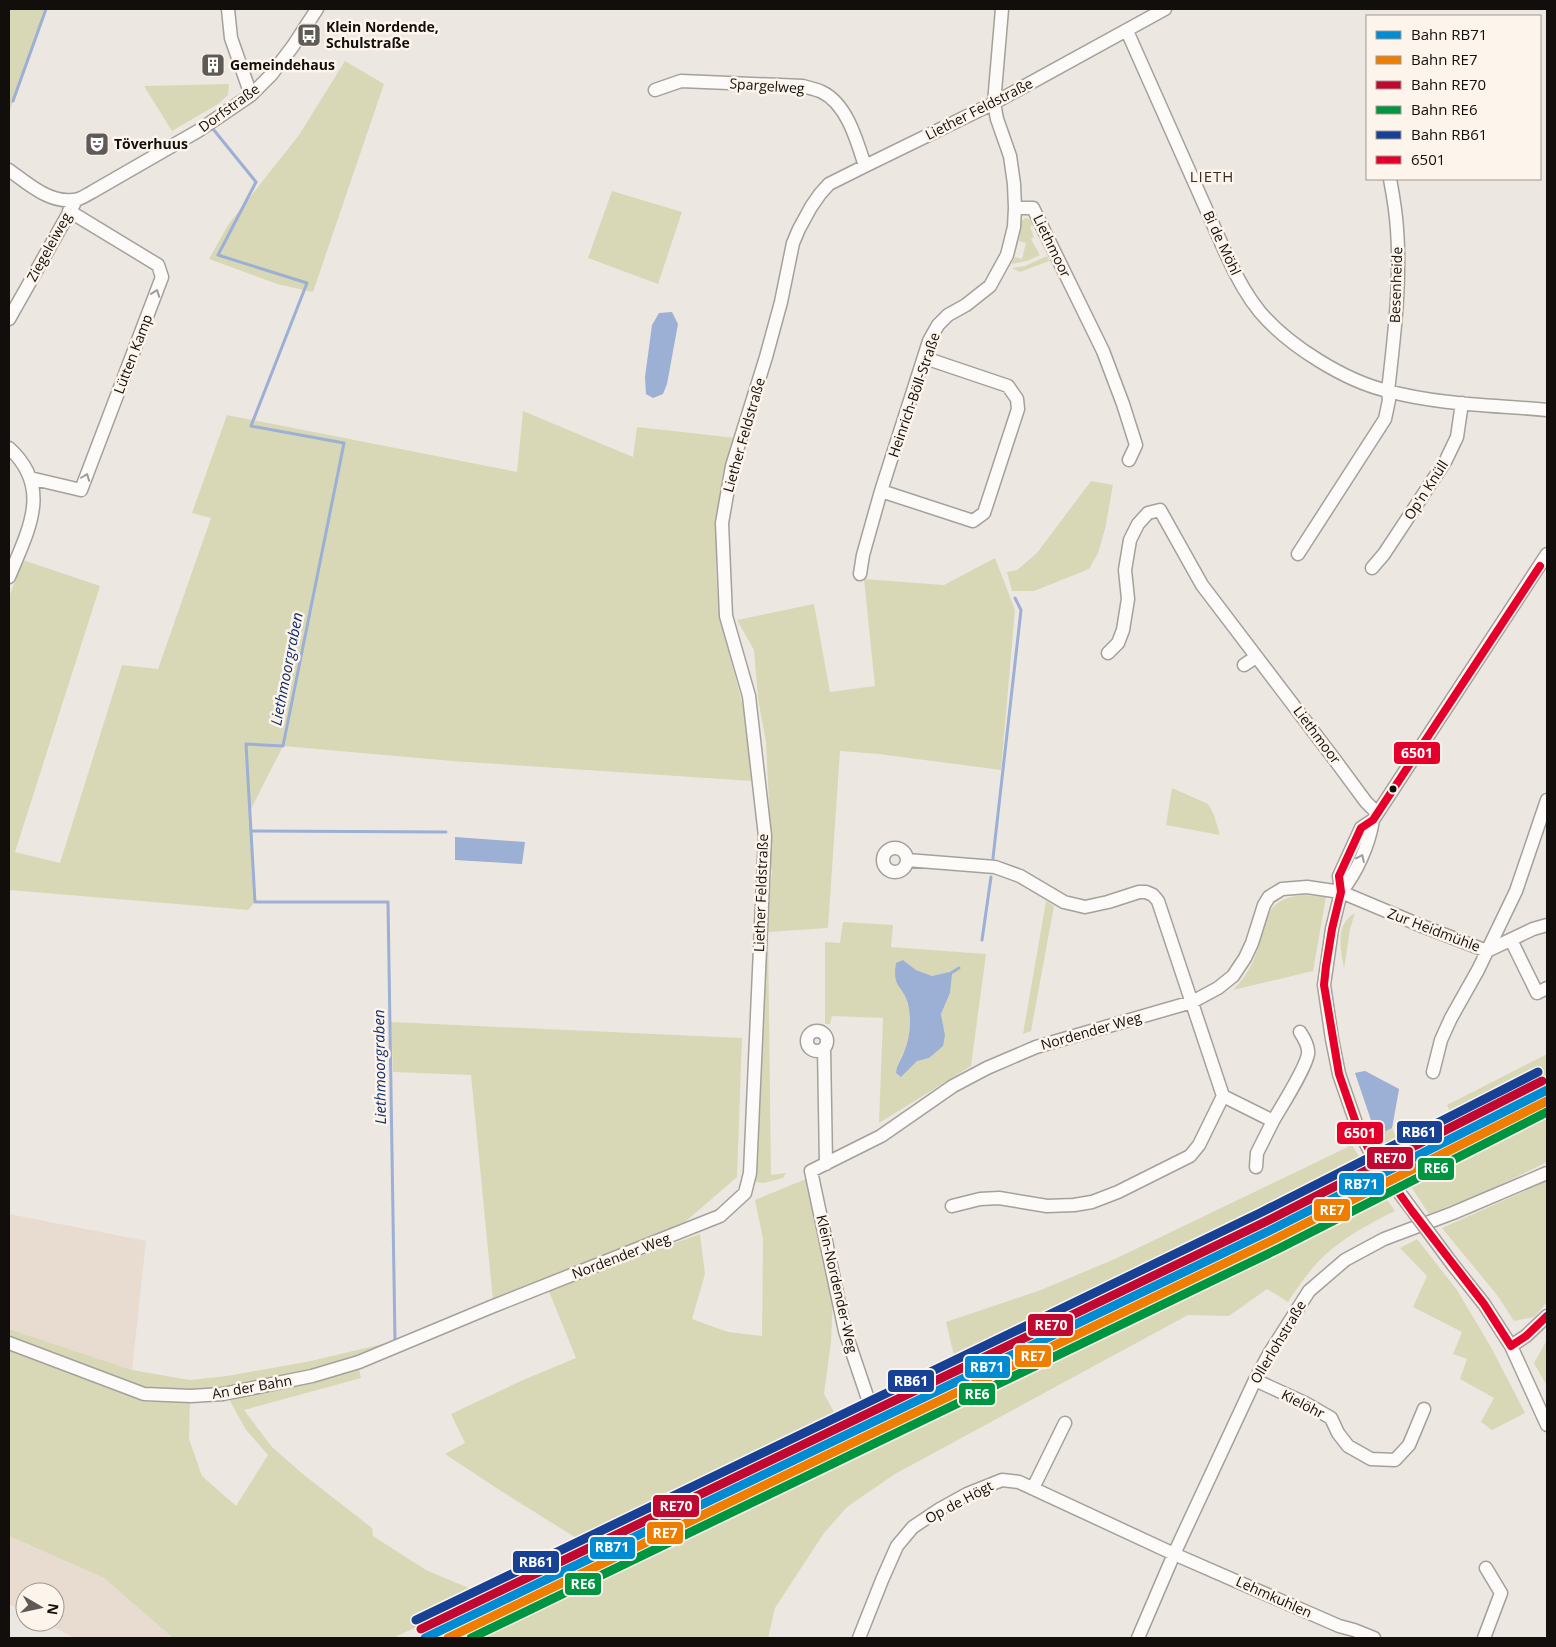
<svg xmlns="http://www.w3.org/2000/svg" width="1556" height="1647" font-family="'Open Sans',sans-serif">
<rect width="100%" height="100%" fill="#ede7e1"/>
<path fill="#e8dbd0" d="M9,1214L146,1241L132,1370L9,1329Z
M9,1536L104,1578L173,1638H75L44,1622H55V1592H25V1613L9,1604Z"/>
<path fill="#d8d8b7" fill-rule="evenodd" d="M9,9H45L9,113Z
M345,61L384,84L313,292L277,284L209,259L228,225L299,135Z
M229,84L228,95L218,104L172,131L144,86Z
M612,191L682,212L658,284L588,258Z
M1025,218L1031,219L1034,224L1030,227L1034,237L1031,239L1040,255L1027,261L1011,264L1015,257L1022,259L1026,243L1019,241L1021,222Z
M1047,256L1049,261L1020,272L1012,268L1025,266Z
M523,411L633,457L637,427L736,438L724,479L717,515L716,568L719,615L744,710L752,781L452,761L283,746L250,811L255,902L248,910L9,890V597L23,560L100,586L15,852L60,863L122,665L158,669L211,518L192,513L227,415L517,472Z
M1091,481L1113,485L1105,529L1098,553L1089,569L1034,591H1012L1007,572L1017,570L1037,553Z
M995,558L1015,610L1001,770L879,754L840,751L828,928L768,932L771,1175L786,1173L783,1178L764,1183L756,1182L753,1172L762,1065L764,931L767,883H771L772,869L767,868L770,838L769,803L766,742L758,699L754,650L737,620L814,604L830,692L875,686L864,579L944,585Z
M1172,788L1208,804L1214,815L1220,835L1166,825Z
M1304,895L1326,897L1313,971L1233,990C1243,980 1251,968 1256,954C1268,922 1261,899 1304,895Z
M1046,901L1054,906L1031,1031L1023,1034Z
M1355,913L1350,929L1344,969C1341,949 1334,925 1355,913Z
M843,922L893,925L891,947L986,954L971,1066L879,1123L883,1018L832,1016L830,1024H825V942L840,943ZM903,960L916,970L932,976L949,972L950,993L941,1014L945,1035L929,1058L917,1060L901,1077L896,1073C897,1061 905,1053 908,1041C914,1020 906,983 903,960Z
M391,1022L742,1038L737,1177L685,1222L493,1301L471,1075L393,1072Z
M1547,1054V1082L1457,1128L1447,1105Z
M1365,1071L1399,1089L1392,1128L1402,1148L1390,1155L1371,1120L1355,1073Z
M1547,1113V1162L1483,1193L1429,1214L1410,1185Z
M1352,1145L1370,1174L993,1352L809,1444L393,1638H173L104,1578L9,1536V1350L147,1402H190L189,1439L202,1476L236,1506L268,1455L246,1430L229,1399L359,1369L361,1378L244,1410L272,1447L304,1475L372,1528L373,1536L426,1570L485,1595L581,1541L501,1491L445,1454L465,1443L451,1414L523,1380L576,1358L548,1289L700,1234L705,1274L692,1319L728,1332L762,1336L763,1239L755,1200L806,1179L833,1299L831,1342L824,1394L838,1419L955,1360L946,1322L1041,1290L1117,1258Z
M1547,1181V1302L1534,1317L1514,1321L1497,1295L1442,1228Z
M1381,1191L1395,1211C1372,1222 1345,1237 1326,1254C1311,1268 1299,1285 1288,1302L1267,1289L1229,1316L1188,1315L895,1474L847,1507L824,1533L775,1608L768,1638H464L1194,1288Z
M1417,1239L1457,1290L1492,1349L1525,1413L1492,1430L1481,1422L1494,1398L1460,1379L1467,1359L1453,1354L1462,1332L1413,1307L1427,1276L1400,1248Z
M9,1329L132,1370L190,1380L227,1376L311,1361L395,1341L312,1376L226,1387L191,1390L149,1388L9,1339Z
M1547,1340V1386L1534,1363Z"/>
<path fill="#9cafd4" d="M672,312L678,324L667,384L663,394L653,398L646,394L645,377L652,325L659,313Z
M455,837L525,842L522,864L455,860Z
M903,960L916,970L932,976L949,972L952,974L950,993L941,1014L945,1035L943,1046L929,1058L917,1061L901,1077L896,1073C897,1064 901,1060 904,1052C908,1043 910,1033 910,1022C910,1016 909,1008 908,1003C902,984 892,988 896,963Z
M1365,1071L1399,1089L1392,1128L1379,1134L1371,1120L1355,1073Z"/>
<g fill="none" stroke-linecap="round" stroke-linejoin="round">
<path stroke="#9cafd4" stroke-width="3" d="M13,101L46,9
M213,129L256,182L218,255L307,283L251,426L344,443L283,746L246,744L255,902H388L395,1341
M251,831L446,832
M993,858L1021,610L1015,598
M982,940L991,877
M951,973L959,968
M1386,1168L1547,1085
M1397,1182L1547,1105
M1263,1229L1380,1171
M1272,1245L1352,1203L1391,1185"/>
<g stroke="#a4a09b" stroke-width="15">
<path id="minor" d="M228,9L231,38L251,95
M1127,31L1227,256C1236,276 1246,295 1260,312C1289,346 1345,381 1388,391C1440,405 1494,405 1547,410
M655,90L681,81L803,86C809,88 816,89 822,92C847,104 857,141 865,166
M9,170C27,183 49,203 73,200C80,200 86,195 92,192L198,131L251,95L271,75L293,46L317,9
M1015,208H1033L1103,351L1123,404L1136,445L1129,460
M9,319L74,204
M925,358L1008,386L1017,399L1018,409L984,513L973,521L881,491L929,341L938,325L948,315L966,305L990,286L1007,255L1014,227L1015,208L1014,184L1010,156L997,119L994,103L1002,9
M9,448C53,488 28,531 9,577
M30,478L81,490L162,277L158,265L69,211
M1298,554L1385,419L1389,400L1388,391C1394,338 1401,283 1397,229C1396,212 1393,195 1390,179
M1372,568L1384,554L1446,460L1457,437L1462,403
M860,574L863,555L881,491
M1108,653L1118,643L1123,630L1128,599L1125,570L1130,540L1138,524L1148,513L1160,510L1202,585L1335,760L1366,802L1377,813
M1244,665L1256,657
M883 860a12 12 0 1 1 24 0a12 12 0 1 1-24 0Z
M907,860L995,867L1020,876L1064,902L1085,907L1108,902L1139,892H1146L1153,895L1158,901L1223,1096L1199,1145L1190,1156L1118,1192L1092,1202L1074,1205L1047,1206L999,1198L980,1199L952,1206
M1341,892C1357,872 1369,845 1373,820L1547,554
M1511,940L1537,993L1547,988
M1487,951L1533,929L1547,925
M807 1041a10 10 0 1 1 20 0a10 10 0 1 1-20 0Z
M824,1048L826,1164
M1433,1072L1441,1040L1451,1018L1478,970L1516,891L1547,800
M1223,1096L1273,1121C1281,1107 1306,1068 1308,1054C1309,1047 1304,1038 1300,1032
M1358,1129L1339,1074L1332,1039L1324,985L1332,929L1341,892L1339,876L1361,828L1373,820
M1256,1167L1257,1153L1273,1121
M1453,1265L1484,1304L1511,1346L1547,1425
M9,1343L144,1394L191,1396L223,1394L312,1376L359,1362L491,1307L720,1216L745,1193L750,1173L765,836L749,696L726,616L722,523L732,466L766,357L781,302L793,243L799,229L811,207L820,194L829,184L865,166L994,103L1165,9
M1511,1346L1526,1336L1547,1316
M1255,1380L1305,1403L1331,1418L1338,1433L1348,1446L1371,1459L1395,1460L1409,1445L1424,1409
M867,1396L845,1331L811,1171L881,1136L953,1086L987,1068L1036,1047L1192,1002L1218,988L1233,976L1245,958L1252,943L1264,905L1269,897L1282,889L1307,887L1341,892L1422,926L1487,951
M1033,1488L1065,1423
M859,1638L882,1580L897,1546L913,1527L940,1509L967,1494L1002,1480L1019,1482L1174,1554L1339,1626L1354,1630L1374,1638
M1138,1638L1174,1554L1255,1380L1269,1354L1309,1291L1345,1260L1384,1239L1453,1213L1547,1173
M1484,1638L1501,1593L1486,1568"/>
</g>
<use href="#minor" stroke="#fcfbfa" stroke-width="12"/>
<g stroke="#a4a09b" stroke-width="15" stroke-linecap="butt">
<path id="minor-bridge" d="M1358,1129L1373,1157L1453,1265"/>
</g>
<use href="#minor-bridge" stroke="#fcfbfa" stroke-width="12"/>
<g stroke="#fdf4ec" stroke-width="11">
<path id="bus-1" d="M1511,1346L1484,1304L1412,1211L1373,1157L1358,1129L1339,1074L1324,985L1326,966L1332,929L1341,892L1339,876L1361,828L1373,820L1540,566
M1511,1346L1526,1336L1547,1316"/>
</g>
<use href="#bus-1" stroke="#e4002b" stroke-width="8"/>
<g stroke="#fdf4ec" stroke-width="12">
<path id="rail-1" d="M425,1638L1269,1231L1547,1090"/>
</g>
<g stroke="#fdf4ec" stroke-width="12">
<path id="rail-2" d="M448,1638L1273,1240L1547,1101"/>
</g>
<g stroke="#fdf4ec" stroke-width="12">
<path id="rail-3" d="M421,1629L1265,1222L1542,1081"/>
</g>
<g stroke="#fdf4ec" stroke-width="12">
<path id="rail-4" d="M471,1638L1278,1249L1547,1112"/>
</g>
<g stroke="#fdf4ec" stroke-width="12">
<path id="rail-5" d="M416,1620L1260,1213L1538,1072"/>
</g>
<use href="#rail-1" stroke="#008bd2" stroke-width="9"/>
<use href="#rail-2" stroke="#ef7d00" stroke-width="9"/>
<use href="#rail-3" stroke="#c10831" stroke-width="9"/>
<use href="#rail-4" stroke="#009641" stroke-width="9"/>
<use href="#rail-5" stroke="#164194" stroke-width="9"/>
</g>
<defs><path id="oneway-chevron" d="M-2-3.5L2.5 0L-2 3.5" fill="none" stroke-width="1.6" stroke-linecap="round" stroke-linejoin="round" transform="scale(1.25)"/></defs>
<g stroke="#9e9c9a">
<use href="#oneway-chevron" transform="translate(156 293) rotate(-70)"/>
<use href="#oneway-chevron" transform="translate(86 477) rotate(-69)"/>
<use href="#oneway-chevron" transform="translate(1361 858) rotate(-65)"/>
</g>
<defs>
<g id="bus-square" transform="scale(1.25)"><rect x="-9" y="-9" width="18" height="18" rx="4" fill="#5f5a56" stroke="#fdf4ec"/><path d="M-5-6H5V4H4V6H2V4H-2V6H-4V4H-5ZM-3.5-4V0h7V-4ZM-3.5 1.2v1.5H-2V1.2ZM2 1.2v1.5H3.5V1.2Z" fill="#fff"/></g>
<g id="building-square" transform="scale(1.25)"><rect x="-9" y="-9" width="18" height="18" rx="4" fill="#5f5a56" stroke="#fdf4ec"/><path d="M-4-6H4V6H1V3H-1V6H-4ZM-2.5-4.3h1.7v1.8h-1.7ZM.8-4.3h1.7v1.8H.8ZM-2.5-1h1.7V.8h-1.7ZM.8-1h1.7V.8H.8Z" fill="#fff"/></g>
<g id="theatre-square" transform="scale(1.25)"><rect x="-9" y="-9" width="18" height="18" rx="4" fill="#5f5a56" stroke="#fdf4ec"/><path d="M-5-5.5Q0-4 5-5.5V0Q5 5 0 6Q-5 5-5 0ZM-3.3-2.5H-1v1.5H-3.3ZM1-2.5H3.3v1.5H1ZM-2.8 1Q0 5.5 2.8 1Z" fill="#fff"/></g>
</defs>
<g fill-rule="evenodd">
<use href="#bus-square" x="309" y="35"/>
<use href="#building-square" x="213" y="65"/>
<use href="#theatre-square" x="97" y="144"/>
</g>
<circle fill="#120e0b" stroke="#fdf4ec" stroke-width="2" cx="1393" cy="789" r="4.5"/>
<g text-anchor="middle" stroke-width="5" stroke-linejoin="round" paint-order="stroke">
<g font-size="14" font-weight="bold" fill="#120e0b" stroke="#fdf4ec" text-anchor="start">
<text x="326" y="32">Klein Nordende,<tspan x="326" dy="16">Schulstraße</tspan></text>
<text x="230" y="70">Gemeindehaus</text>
<text x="114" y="149">Töverhuus</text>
</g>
<g font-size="14" fill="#120e0b" stroke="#fdf4ec">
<text transform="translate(767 86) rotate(4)" y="5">Spargelweg</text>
<text transform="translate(229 108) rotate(-36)" y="5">Dorfstraße</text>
<text transform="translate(979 109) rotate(-27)" y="5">Liether Feldstraße</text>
<text transform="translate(1222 243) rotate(65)" y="5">Bi de Möhl</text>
<text transform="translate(1052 246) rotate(64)" y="5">Liethmoor</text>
<text transform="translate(49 247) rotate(-61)" y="5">Ziegeleiweg</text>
<text transform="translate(1396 285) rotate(-88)" y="5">Besenheide</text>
<text transform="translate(133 354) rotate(-69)" y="5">Lütten Kamp</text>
<text transform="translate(914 395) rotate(-71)" y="5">Heinrich-Böll-Straße</text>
<text transform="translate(744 435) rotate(-74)" y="5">Liether Feldstraße</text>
<text transform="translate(1426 490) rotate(-57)" y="5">Op'n Knüll</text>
<text transform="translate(1317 735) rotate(53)" y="5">Liethmoor</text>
<text transform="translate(761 893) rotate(-88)" y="5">Liether Feldstraße</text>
<text transform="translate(1434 930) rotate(21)" y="5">Zur Heidmühle</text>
<text transform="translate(1091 1031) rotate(-16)" y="5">Nordender Weg</text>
<text transform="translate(621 1256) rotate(-21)" y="5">Nordender Weg</text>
<text transform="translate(837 1284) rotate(77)" y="5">Klein-Nordender-Weg</text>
<text transform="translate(1278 1342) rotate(-59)" y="5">Ollerlohstraße</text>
<text transform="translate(252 1387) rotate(-10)" y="5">An der Bahn</text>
<text transform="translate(1303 1404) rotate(27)" y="5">Kielöhr</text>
<text transform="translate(959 1502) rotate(-28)" y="5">Op de Högt</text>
<text transform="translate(1274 1597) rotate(24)" y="5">Lehmkuhlen</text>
</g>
<g font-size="15" letter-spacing="1" fill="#342b24" stroke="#fdf4ec">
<text x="1212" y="182">LIETH</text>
</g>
<g font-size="15" font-style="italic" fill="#0e2b6b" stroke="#fdf4ec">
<text transform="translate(287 669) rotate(-79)" y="5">Liethmoorgraben</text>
<text transform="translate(380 1067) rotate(-91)" y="5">Liethmoorgraben</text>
</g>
</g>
<g stroke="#fdf4ec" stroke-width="2">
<rect x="1393" y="741" width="48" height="24" rx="5" fill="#e4002b"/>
<rect x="1396" y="1120" width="47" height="24" rx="5" fill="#164194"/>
<rect x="1336" y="1121" width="48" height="24" rx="5" fill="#e4002b"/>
<rect x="1366" y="1146" width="48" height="24" rx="5" fill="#c10831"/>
<rect x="1417" y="1157" width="38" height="24" rx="5" fill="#009641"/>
<rect x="1338" y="1172" width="47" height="24" rx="5" fill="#008bd2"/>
<rect x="1313" y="1198" width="38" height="24" rx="5" fill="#ef7d00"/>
<rect x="1027" y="1313" width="47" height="24" rx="5" fill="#c10831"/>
<rect x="1014" y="1344" width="38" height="24" rx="5" fill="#ef7d00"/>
<rect x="964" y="1355" width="47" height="24" rx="5" fill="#008bd2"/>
<rect x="887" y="1369" width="48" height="24" rx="5" fill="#164194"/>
<rect x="958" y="1382" width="38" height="24" rx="5" fill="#009641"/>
<rect x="652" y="1494" width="48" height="24" rx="5" fill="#c10831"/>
<rect x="646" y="1521" width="38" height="24" rx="5" fill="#ef7d00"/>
<rect x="589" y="1536" width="47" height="24" rx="5" fill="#008bd2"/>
<rect x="512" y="1550" width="48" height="24" rx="5" fill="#164194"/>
<rect x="564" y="1572" width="38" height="24" rx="5" fill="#009641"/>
</g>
<g font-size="14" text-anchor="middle" font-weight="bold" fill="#fff">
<text x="1417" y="758">6501</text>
<text x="1419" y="1137">RB61</text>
<text x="1360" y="1138">6501</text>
<text x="1390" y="1163">RE70</text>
<text x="1436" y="1173">RE6</text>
<text x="1361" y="1189">RB71</text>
<text x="1332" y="1215">RE7</text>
<text x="1051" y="1330">RE70</text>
<text x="1033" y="1361">RE7</text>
<text x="987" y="1372">RB71</text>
<text x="911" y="1386">RB61</text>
<text x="977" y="1399">RE6</text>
<text x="676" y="1511">RE70</text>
<text x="665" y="1538">RE7</text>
<text x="612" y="1552">RB71</text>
<text x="536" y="1567">RB61</text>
<text x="583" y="1589">RE6</text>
</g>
<rect width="1556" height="1647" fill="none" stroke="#120e0b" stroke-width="20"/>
<rect x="1366" y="15" width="175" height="165" fill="#fdf4ec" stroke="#9f9892"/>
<rect x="1376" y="31" width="25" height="8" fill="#008bd2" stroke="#9f9892"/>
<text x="1411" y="40" font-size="15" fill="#120e0b">Bahn RB71</text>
<rect x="1376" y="56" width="25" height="8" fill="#ef7d00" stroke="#9f9892"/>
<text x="1411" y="65" font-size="15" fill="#120e0b">Bahn RE7</text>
<rect x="1376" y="81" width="25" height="8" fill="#c10831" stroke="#9f9892"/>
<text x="1411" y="90" font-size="15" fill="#120e0b">Bahn RE70</text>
<rect x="1376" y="106" width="25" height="8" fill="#009641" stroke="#9f9892"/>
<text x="1411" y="115" font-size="15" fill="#120e0b">Bahn RE6</text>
<rect x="1376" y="131" width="25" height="8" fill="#164194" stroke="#9f9892"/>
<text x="1411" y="140" font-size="15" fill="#120e0b">Bahn RB61</text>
<rect x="1376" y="156" width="25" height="8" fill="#e4002b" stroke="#9f9892"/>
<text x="1411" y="165" font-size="15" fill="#120e0b">6501</text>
<g transform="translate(40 1607) rotate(99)"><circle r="24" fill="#fdf4ec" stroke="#9f9892"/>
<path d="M0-4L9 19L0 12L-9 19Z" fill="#5f5a56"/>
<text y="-8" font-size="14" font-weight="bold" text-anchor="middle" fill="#120e0b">N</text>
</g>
</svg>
